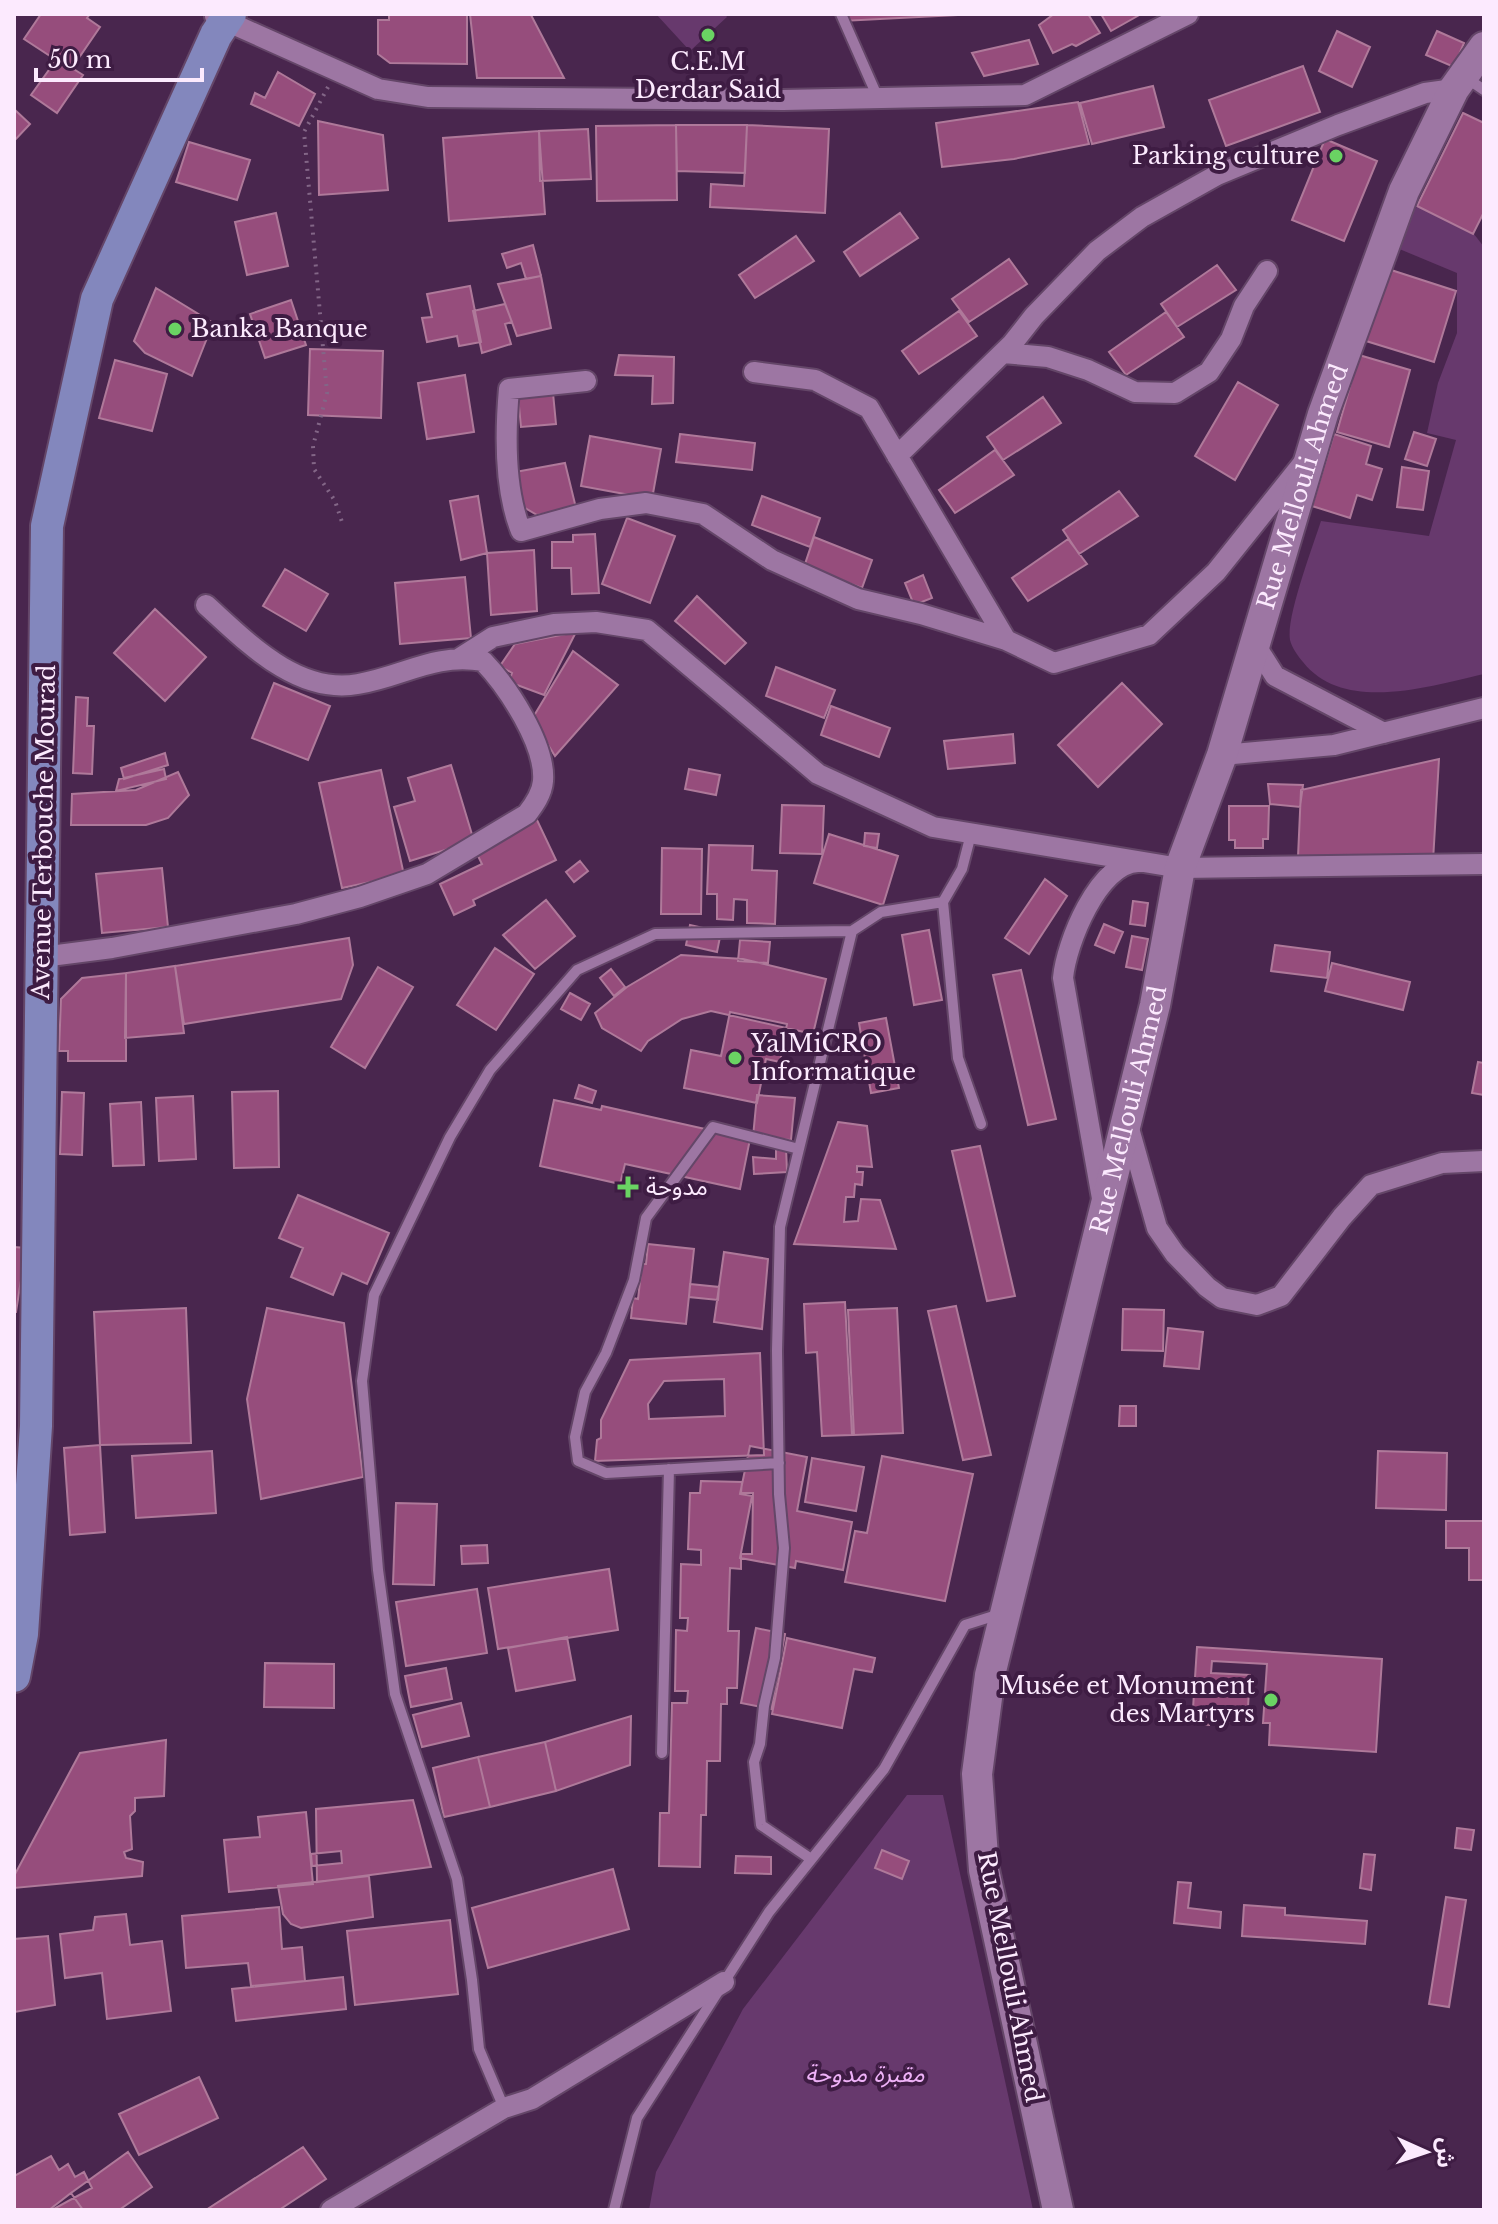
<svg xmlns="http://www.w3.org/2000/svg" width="1498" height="2224" font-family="'Libre Baskerville','Noto Sans Arabic',serif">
<rect width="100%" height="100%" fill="#49264e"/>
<path fill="#67396d" d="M656,14H725L727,17L690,51Z
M1436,185L1484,247V674C1430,686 1344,714 1303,662C1298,656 1292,648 1290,640C1286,617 1313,546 1321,521L1429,536L1456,440L1427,433L1438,383L1457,333V273L1385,243Z
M907,1795H943L1033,2210H649L656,2172L743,2009Z"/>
<path fill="#964d7c" stroke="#af799a" stroke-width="2" fill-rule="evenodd" d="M41,14H90L87,18L100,27L72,68L83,75L57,113L31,95L56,60L24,39Z
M389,14H467V64L390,63L378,54V20H389Z
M470,14L531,15L564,78H477Z
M842,14H957V15L842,21Z
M1054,14H1088L1100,33L1076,46L1072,44L1053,53L1039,25Z
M1101,14H1141L1111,31Z
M1337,31L1370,47L1352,87L1319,71Z
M1437,31L1464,43L1454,67L1426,55Z
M1029,40L1038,64L984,76L972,53Z
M1303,66L1320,112L1226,146L1209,100Z
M278,72L315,94L299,126L251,104L255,93L265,98Z
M1153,86L1164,127L1092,144L1080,103Z
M1078,102L1089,144L1014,159L942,167L936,123Z
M14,109L30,124L14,141Z
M1463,113L1484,123V212L1473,234L1417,206Z
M318,121L383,135L388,190L319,195Z
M676,125H747L745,173L677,171Z
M676,125L677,200L597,201L596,126Z
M747,125L829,129L825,213L710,207L711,184L744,186Z
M588,129L591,179L540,181L539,131Z
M539,131L545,214L449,221L443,138Z
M1325,139L1377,161L1344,241L1292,220Z
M189,142L250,160L237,200L176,182Z
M276,213L288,266L247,275L235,222Z
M900,213L918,238L860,276L844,252Z
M796,236L814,261L755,298L739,275Z
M533,245L541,276L526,279L521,263L507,268L502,254Z
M1009,259L1027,284L969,322L952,299Z
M1217,265L1236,290L1177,327L1161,304Z
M1388,269L1456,291L1434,362L1366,341Z
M541,276L551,328L517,336L498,284Z
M470,286L481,342L459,346L457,336L427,342L422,318L432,317L427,294Z
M156,288L213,323L192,376L145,353L134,341Z
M291,300L306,345L265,358L250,314Z
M505,304L512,322L505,324L511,344L482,353L473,311Z
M959,311L977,336L919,374L902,351Z
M1166,312L1184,337L1126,375L1109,352Z
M310,349L383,351L381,418L308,415Z
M619,355L674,357L673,403L652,404L653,376L615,375Z
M1359,355L1410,370L1389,447L1337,432Z
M115,360L167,374L152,431L99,418Z
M465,375L474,432L427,439L418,383Z
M1238,382L1278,405L1235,480L1195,456Z
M553,393L556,424L521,427L518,396Z
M1043,397L1061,423L1003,460L987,437Z
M1414,432L1436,439L1427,466L1405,459Z
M680,434L755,443L752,470L676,462Z
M1334,434L1371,446L1366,464L1382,469L1372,500L1357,495L1350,518L1312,506Z
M590,436L661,449L652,499L581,486Z
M995,450L1014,475L955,513L939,490Z
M565,463L576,508L537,515L520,505L515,472Z
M1402,467L1429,471L1423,510L1397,507Z
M1119,491L1138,516L1079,554L1063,530Z
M478,496L487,553L461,560L450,501Z
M762,496L820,518L810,547L752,525Z
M627,518L675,536L650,603L602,584Z
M595,534L599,593L572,594L571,568H552V542H573V535Z
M814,537L872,560L862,588L804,567Z
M1068,539L1087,564L1028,601L1012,578Z
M534,550L537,611L491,615L487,553Z
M285,569L328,594L306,631L263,606Z
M923,575L932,598L914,605L905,583Z
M465,577L471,638L400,644L395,583Z
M697,596L746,643L725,664L675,621Z
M155,609L206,657L165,701L114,653Z
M576,632L544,695L509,682L512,673L500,666L515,644Z
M573,651L618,685L555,756L532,719Z
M776,667L835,690L824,718L766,696Z
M274,683L330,706L308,760L252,738Z
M1122,683L1162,724L1098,787L1058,745Z
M76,697L88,698L87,726H94L92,774L73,773Z
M831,706L890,728L879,757L821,735Z
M1013,734L1015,763L948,769L944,741Z
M165,753L168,765L124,779L121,768Z
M1439,759L1433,861L1298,857L1301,790Z
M451,765L474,841L410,861L394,807L415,801L408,778Z
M164,769L166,779L116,791L119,779Z
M689,769L720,775L716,795L685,789Z
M381,770L404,875L342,888L319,783Z
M178,772L189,795L168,818L146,825H71L72,794L136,790Z
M1268,784L1303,785L1300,807L1270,804Z
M782,805L824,806L822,854L780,853Z
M1229,806H1269L1268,839H1263V848H1235V840H1229Z
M536,818L556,860L473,900L475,905L454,915L440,884L482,864L474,848Z
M865,833L879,834L877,848L864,846Z
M829,834L898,856L883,905L814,883Z
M709,845L753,846L752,870L777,871L775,924L747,923V900L734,899L733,920L717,919V894H707Z
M662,848L702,849L701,914H661Z
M580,861L588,871L574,882L566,872Z
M162,868L168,927L102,933L96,874Z
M1045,879L1067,896L1029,954L1005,938Z
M546,900L575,936L535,969L503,935Z
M1133,901L1148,903L1145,926L1130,924Z
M1104,924L1123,932L1114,953L1095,945Z
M690,925L721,932L717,952L686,945Z
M929,930L942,1000L914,1005L902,935Z
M1132,936L1148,939L1142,970L1126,967Z
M349,938L353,965L341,999L184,1024L175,966Z
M740,940L770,942L768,963L738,961Z
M1275,945L1330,952L1327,978L1271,971Z
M495,948L534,974L496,1030L457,1005Z
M681,955L743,959L826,979L813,1034L711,1011L682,1019L648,1041L641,1051L602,1028L595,1013L627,987Z
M1332,963L1410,982L1403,1010L1325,991Z
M175,966L184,1033L125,1038L126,973Z
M378,967L413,987L365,1068L331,1047Z
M611,969L625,987L614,996L600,978Z
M1021,970L1056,1119L1028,1125L993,975Z
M126,973V1061H68V1051H59L61,999L82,978Z
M570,993L590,1004L581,1020L561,1009Z
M730,1012L787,1024L780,1062L766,1059L757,1103L684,1088L691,1050L721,1056Z
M886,1018L899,1088L871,1093L859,1023Z
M1478,1062L1484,1063V1095L1472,1093Z
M579,1085L596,1091L592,1103L575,1098Z
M278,1091L279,1167L234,1168L232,1092Z
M62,1092L84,1093L82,1155L60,1154Z
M757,1095L795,1098L791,1140L753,1137Z
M193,1096L196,1159L159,1161L156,1098Z
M554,1100L601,1110L602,1106L750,1139L740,1189L625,1164L620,1184L540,1166Z
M141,1102L144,1165L113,1166L110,1104Z
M838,1122L867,1126L872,1167L857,1166V1172H863L862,1185L855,1184L854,1197H846L844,1222L858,1221L861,1199L880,1200L896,1249L794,1244Z
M980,1146L1015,1296L987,1301L952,1151Z
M776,1147H786L787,1172L754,1174L753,1157L776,1159Z
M298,1195L389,1233L367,1284L342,1273L333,1295L291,1277L303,1248L279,1238Z
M648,1244L694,1249L686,1324L631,1318L633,1298L638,1299L642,1264H646Z
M14,1247L26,1248L16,1312H14Z
M724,1252L768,1259L762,1329L714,1322Z
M690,1284L719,1287L718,1300L689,1297Z
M845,1302L852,1435L822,1436L817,1352L806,1353L804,1304Z
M956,1306L991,1455L963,1460L928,1311Z
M186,1308L191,1443L100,1445L94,1312Z
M267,1308L344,1323L363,1477L261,1499L247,1399Z
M897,1308L903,1433L854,1435L848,1310Z
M1123,1309L1164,1310L1163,1351L1122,1350Z
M1168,1328L1203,1332L1199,1369L1164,1366Z
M760,1353L764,1455L595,1461L597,1440L601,1438V1420L630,1360ZM724,1379L725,1416L649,1419L648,1404L664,1381Z
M1120,1406H1136V1426H1119Z
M100,1445L105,1532L70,1535L64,1448Z
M750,1446L807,1457L797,1511L852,1522L843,1570L796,1561L795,1568L740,1558L752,1496L740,1494Z
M212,1451L216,1513L136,1518L132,1456Z
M1378,1451L1447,1453L1446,1510L1376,1508Z
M882,1456L973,1474L945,1601L845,1582L855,1531L867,1533Z
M812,1458L864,1467L856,1511L805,1502Z
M701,1481L742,1482L741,1493H753L752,1554H741V1569L730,1568L728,1631H739L737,1688H727V1704H721L720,1761H707L706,1815H701L700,1867L659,1866L660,1813H669L672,1703H687L688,1691H675L676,1630L687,1631L688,1618H680L681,1564L701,1565V1550L688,1549L690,1493H700Z
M396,1503L437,1504L434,1585L393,1584Z
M1446,1521H1484V1580H1469V1548H1446Z
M487,1545L488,1563L462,1564L461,1546Z
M609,1569L618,1630L498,1649L488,1588Z
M477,1589L487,1653L406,1666L396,1602Z
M756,1628L785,1634L771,1709L741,1703Z
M567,1637L575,1680L516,1691L508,1648Z
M787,1638L875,1658L872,1672L854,1669L842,1728L772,1714Z
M1197,1647L1382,1659L1376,1752L1269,1745L1270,1723H1263L1267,1664L1212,1661L1211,1673L1250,1675L1247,1723L1209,1720V1725L1192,1724Z
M265,1663L334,1664V1708L264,1707Z
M446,1668L452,1699L411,1707L405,1676Z
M461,1703L469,1736L422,1747L413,1715Z
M631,1716L630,1765L556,1791L545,1742Z
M166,1740L164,1796L135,1798V1811L130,1816L132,1849L124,1852L126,1858L143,1862L142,1876L14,1888V1876L80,1753Z
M545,1742L556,1791L490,1807L478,1757Z
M478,1757L490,1807L444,1817L433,1768Z
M413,1800L431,1867L317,1882L316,1809Z
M306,1812L313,1884L229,1892L224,1840L260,1837L258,1817Z
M1457,1828L1474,1830L1471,1850L1455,1848Z
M882,1850L909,1861L902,1879L875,1868Z
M341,1851L342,1863L312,1866L311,1854Z
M1364,1854L1375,1855L1371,1890L1360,1888Z
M736,1856L771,1857V1874L735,1873Z
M613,1869L629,1929L488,1968L472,1908Z
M369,1876L373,1917L301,1928L291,1924L283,1914L278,1886Z
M1178,1882L1191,1883L1188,1908L1221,1912L1220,1928L1174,1923Z
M1446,1897L1466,1900L1449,2007L1429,2004Z
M1244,1905L1285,1908V1915L1367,1921L1365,1944L1242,1936Z
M279,1907L282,1949L302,1947L305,1981L251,1986L248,1963L186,1968L182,1916Z
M126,1914L130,1945L162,1941L171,2011L107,2019L102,1973L65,1978L60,1934L93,1930L95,1917Z
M450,1920L458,1994L355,2005L347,1931Z
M48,1936L55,2005L14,2012V1939Z
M343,1977L346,2009L236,2021L232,1989Z
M199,2077L218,2118L139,2155L119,2114Z
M303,2147L326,2179L279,2210H206Z
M128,2152L152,2187L119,2210H83L71,2193Z
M51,2156L59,2170L68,2164L75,2177L84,2172L92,2188L52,2210H14V2176Z
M71,2193L83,2210H49Z"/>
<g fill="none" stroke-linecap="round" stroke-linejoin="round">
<g stroke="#644668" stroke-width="14">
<path id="lane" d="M841,14L878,98
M1465,77L1484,90
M943,902L958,1058L981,1124
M779,1463L606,1473L578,1461L575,1437L585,1392L606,1353L634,1280L646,1218L713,1127L799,1149
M662,1753L669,1469
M811,1859L761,1825L754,1762L760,1744L764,1706L775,1658L784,1548L779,1494L777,1351L780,1227L852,931
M504,2108L479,2049L472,1980L457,1879L395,1694L378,1570L362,1381L374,1295L450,1137L490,1070L577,970L655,934L852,931L881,912L943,902L962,869L971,834
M614,2210L637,2118L769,1912L884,1769L965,1625L1000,1614"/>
</g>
<g stroke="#644668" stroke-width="24">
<path id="street" d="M215,16L378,89L428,97L783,100L1025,95L1188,14
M1003,353L1048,357L1088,370L1135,392L1175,393L1209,372L1231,339L1244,306L1267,271
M754,372L815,380L869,408L1006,640L1054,663L1149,635L1216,572L1304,462
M586,381L509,389C505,434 504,489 521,531L600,509L646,503L703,514L772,560L858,599L921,614L1006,640
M897,456L1012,344L1034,316L1097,251L1142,217L1217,175L1338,125L1425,93L1454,89
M1254,643L1275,676L1384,733
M460,658L493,637L554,624L596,622L647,630L818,774L933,827L1180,868L1484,864
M1222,755L1334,745L1484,708
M42,957L112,948L296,914L360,897L427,874L527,814C534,805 542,794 543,781C546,745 508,687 483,661C433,653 405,676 358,684C297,695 247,642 206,605
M1128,1125L1157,1228L1175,1254L1207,1287L1222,1298L1257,1305L1281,1296L1342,1217L1371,1185L1442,1163L1484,1161
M1103,1204L1063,978C1066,944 1098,863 1138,862
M331,2210L504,2108L532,2099L724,1982"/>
</g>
<g stroke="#644668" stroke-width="34">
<g id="secondary">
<path id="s1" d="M1058,2210L984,1870L977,1774L990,1675L1155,1005L1180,868L1222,755L1323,414L1404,191L1454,89L1484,47"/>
</g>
</g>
<g stroke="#644668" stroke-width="36">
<path id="primary" d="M14,1676L22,1634L36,1426L47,526L97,299L216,35L230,14"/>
</g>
<path stroke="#836687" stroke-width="4" stroke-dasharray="2 6" stroke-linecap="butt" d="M328,87L304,132L327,393L313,446L314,469L335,501L343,525"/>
<use href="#lane" stroke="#9d76a3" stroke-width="10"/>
<use href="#street" stroke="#9d76a3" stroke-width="20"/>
<use href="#secondary" stroke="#9d76a3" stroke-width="30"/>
<use href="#primary" stroke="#8387bd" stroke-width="32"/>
</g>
<g fill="#6ad363" stroke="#3e1c43" stroke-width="3">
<circle cx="708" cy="35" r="8"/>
<circle cx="1336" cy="156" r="8"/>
<circle cx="175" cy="329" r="8"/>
<circle cx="735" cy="1058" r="8"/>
<path d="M624 1175h8v8h8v8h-8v8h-8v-8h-8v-8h8z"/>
<circle cx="1271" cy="1700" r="8"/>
</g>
<g text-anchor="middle" stroke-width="8" stroke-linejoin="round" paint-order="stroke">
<g font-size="24" fill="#fceafe" stroke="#3e1c43" text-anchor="start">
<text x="708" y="70" text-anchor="middle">C.E.M<tspan x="708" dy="28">Derdar Said</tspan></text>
<text x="1320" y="164" text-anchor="end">Parking culture</text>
<text x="191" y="337">Banka Banque</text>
<text x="751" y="1052">YalMiCRO<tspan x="751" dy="28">Informatique</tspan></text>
<text x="646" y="1195">مدوحة</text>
<text x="1255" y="1694" text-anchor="end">Musée et Monument<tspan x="1255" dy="28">des Martyrs</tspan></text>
</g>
<g font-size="24" fill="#fceafe" stroke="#3e1c43">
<text dy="8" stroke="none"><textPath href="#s1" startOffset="1774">Rue Mellouli Ahmed</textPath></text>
<text transform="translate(44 832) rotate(-89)" y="8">Avenue Terbouche Mourad</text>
<text dy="8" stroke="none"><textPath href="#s1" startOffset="1126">Rue Mellouli Ahmed</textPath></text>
<text transform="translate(1010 1977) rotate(79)" y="8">Rue Mellouli Ahmed</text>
</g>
<g font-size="24" font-style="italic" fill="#efb2f8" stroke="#3e1c43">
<text x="865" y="2082">مقبرة مدوحة</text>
</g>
</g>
<rect width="1498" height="2224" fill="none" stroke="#fceafe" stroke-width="32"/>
<g transform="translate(1426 2152) rotate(93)" stroke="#3e1c43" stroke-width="6" paint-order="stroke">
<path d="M0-6L14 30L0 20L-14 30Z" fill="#fceafe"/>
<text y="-12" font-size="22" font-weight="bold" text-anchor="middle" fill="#fceafe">ش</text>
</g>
<path d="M36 68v12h166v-12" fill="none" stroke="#fceafe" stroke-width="4"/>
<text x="48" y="68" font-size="24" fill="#fceafe" stroke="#3e1c43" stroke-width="6" paint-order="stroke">50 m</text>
</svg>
